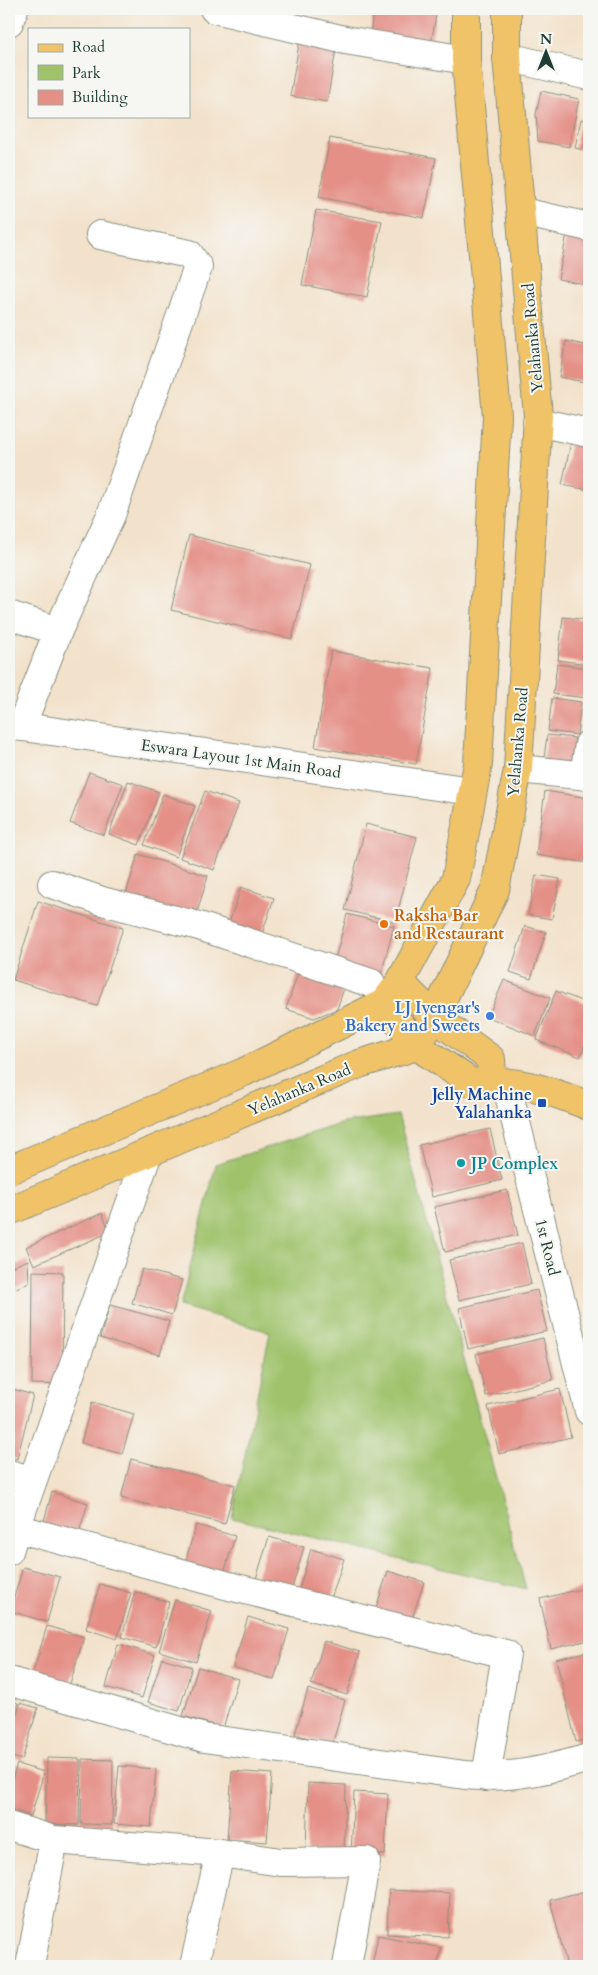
<svg xmlns="http://www.w3.org/2000/svg" width="598" height="1975" font-family="Cardo,serif">
<rect width="100%" height="100%" fill="#f6f6f2"/>
<filter id="ink" filterUnits="userSpaceOnUse"><feTurbulence type="fractalNoise" baseFrequency=".02" numOctaves="2"/><feDisplacementMap in="SourceGraphic" scale="10" xChannelSelector="R" yChannelSelector="G"/><feConvolveMatrix kernelMatrix="1 2 1 2 8 2 1 2 1" color-interpolation-filters="sRGB"/></filter>
<filter id="wash" filterUnits="userSpaceOnUse"><feTurbulence type="fractalNoise" baseFrequency=".0096" numOctaves="4" result="noise"/><feDisplacementMap in="SourceGraphic" scale="20" xChannelSelector="R" yChannelSelector="G"/><feGaussianBlur stdDeviation="1.12" result="paint"/><feColorMatrix in="noise" values="0 0 0 0 0 0 0 0 0 0 0 0 0 0 0 0 0 1.4 0 .05"/><feComposite in="paint" operator="in"/></filter>
<g filter="url(#wash)">
<rect width="100%" height="100%" fill="#f3e2cb"/>
<path fill="#9fc26b" stroke="#5f8050" d="M398,1115L526,1589L232,1518L270,1332L180,1306L216,1164L343,1123Z"/>
<g id="blocks">
<path fill="#e49087" d="M374,9H437L431,44L370,33Z
M299,44L336,50L327,102L290,96Z
M588,44H589V69L584,68Z
M541,91L579,99L569,147L538,141L536,114Z
M581,119L589,121V151L575,148Z
M330,138L436,158L424,218L319,197Z
M316,210L382,221L367,297L302,285Z
M567,234L589,239V285L558,279Z
M566,341L589,346V383L559,377Z
M571,442L589,445V490L562,485Z
M189,535L310,565L292,639L171,610Z
M563,617L589,620L588,664L558,660Z
M331,651L433,668L416,764L315,747Z
M557,664L589,668L587,698L553,694Z
M552,698L581,702L577,735L548,731Z
M547,735L575,738L571,769L543,766Z
M89,772L123,784L104,835L70,823Z
M128,781L159,792L139,845L109,834Z
M205,791L239,803L214,870L180,858Z
M545,791L589,798V863L536,855Z
M163,794L195,806L176,857L144,845Z
M366,824L417,837L395,922L345,910Z
M138,854L208,876L195,919L125,898Z
M536,875L560,879L552,919L528,915Z
M241,887L274,898L261,937L228,926Z
M38,901L123,928L97,1006L13,980Z
M347,914L394,926L381,975L334,963Z
M525,926L546,932L531,979L510,972Z
M298,973L344,988L337,1009L314,1018L286,1009Z
M504,980L550,998L535,1036L488,1017Z
M556,991L589,1004V1034L580,1057L536,1040Z
M490,1129L502,1180L432,1197L419,1145Z
M507,1190L518,1235L445,1252L434,1207Z
M589,1209V1227H588L585,1210Z
M102,1213L110,1232L34,1265L26,1247Z
M522,1243L531,1284L459,1300L449,1260Z
M28,1260L29,1283L9,1291V1268Z
M142,1269L182,1280L172,1315L132,1303Z
M33,1271L63,1272L62,1385L32,1384Z
M537,1290L547,1331L468,1349L459,1308Z
M110,1305L169,1321L160,1355L100,1338Z
M543,1338L553,1380L486,1396L476,1354Z
M9,1388L33,1395L17,1459L9,1457Z
M560,1389L571,1437L499,1454L488,1406Z
M92,1402L134,1414L122,1454L81,1443Z
M131,1459L235,1485L225,1524L121,1498Z
M52,1492L88,1503L76,1542L41,1532Z
M196,1525L235,1536L223,1577L184,1566Z
M269,1537L304,1547L291,1592L255,1582Z
M311,1549L344,1559L330,1602L298,1593Z
M23,1567L60,1577L47,1622L10,1611Z
M388,1571L424,1582L410,1625L374,1614Z
M100,1584L131,1593L117,1639L86,1629Z
M589,1587V1640L551,1649L540,1599Z
M135,1592L169,1602L156,1647L122,1637Z
M175,1600L212,1611L196,1662L159,1651Z
M248,1617L289,1629L274,1680L233,1667Z
M47,1626L84,1637L69,1687L32,1676Z
M324,1641L360,1652L347,1695L311,1684Z
M118,1644L155,1655L142,1698L106,1687Z
M589,1651V1739L576,1742L556,1659Z
M162,1658L192,1667L179,1711L148,1702Z
M198,1667L238,1679L223,1728L183,1716Z
M308,1689L345,1700L332,1745L295,1734Z
M9,1700L18,1703L9,1731Z
M20,1703L38,1708L22,1760L9,1756V1742Z
M47,1758L80,1759L79,1825L45,1824Z
M82,1759L113,1760L112,1825L81,1824Z
M17,1764L44,1772L31,1816L9,1809V1789Z
M119,1766L156,1769L151,1827L114,1824Z
M232,1771L272,1774L267,1842L227,1839Z
M308,1783L346,1785L344,1853L306,1851Z
M354,1792L388,1794L385,1855L351,1854Z
M389,1890L450,1893L448,1937L387,1934Z
M589,1890V1961L567,1966L550,1900Z
M378,1935L441,1948L437,1966H372Z"/>
</g>
</g>
<g filter="url(#ink)">
<use href="#blocks" fill-opacity="0" stroke="#899080" stroke-width="1"/>
<g fill="none" stroke-linecap="round" stroke-linejoin="round">
<g stroke="#899080" stroke-width="30">
<path id="minor" d="M214,9L345,40L466,60
M9,22L14,9
M507,57L589,76
M522,212L589,227
M537,422L589,433
M9,615L58,631
M9,725L472,791
M21,727L58,631L111,515L198,267L189,254L100,235
M518,769L589,776
M584,775L589,744
M52,884L102,901L199,926L371,983
M506,1083L589,1411
M9,1474L32,1480
M16,1528L148,1153
M9,1551L16,1528L233,1587L506,1654L486,1777
M9,1681L204,1738L465,1775C510,1779 547,1770 589,1758
M9,1826L54,1840L220,1853L281,1862L366,1861L347,1966
M30,1966L54,1840
M194,1966L220,1853"/>
</g>
<g stroke="#899080" stroke-width="30">
<path id="major" d="M400,982L434,1017L491,1059L492,1081
M384,1003L417,1046L472,1083C514,1077 551,1091 589,1106
M9,1170L244,1072L384,1003L400,982L456,879L478,764L497,416L466,60V9
M9,1211L359,1064L417,1046L434,1017L495,890L518,769L538,416L507,57V9"/>
</g>
<use href="#minor" stroke="#fff" stroke-width="28"/>
<use href="#major" stroke="#f0c369" stroke-width="28"/>
</g>
</g>
<circle fill="#e8710a" stroke="#f6f6f2" stroke-width="2" cx="384" cy="924" r="5"/>
<circle fill="#3f7fe0" stroke="#f6f6f2" stroke-width="2" cx="490" cy="1016" r="5"/>
<rect fill="#1a4fb4" stroke="#f6f6f2" stroke-width="2" x="537" y="1098" width="10" height="10" rx="2.5"/>
<circle fill="#0f9aa8" stroke="#f6f6f2" stroke-width="2" cx="461" cy="1163" r="5"/>
<g text-anchor="middle" stroke-width="4" stroke-linejoin="round" paint-order="stroke">
<g font-size="16" fill="#1f3d34" stroke="#f6f6f2">
<text transform="translate(532 338) rotate(-95)" y="6">Yelahanka Road</text>
<text transform="translate(517 742) rotate(-85)" y="6">Yelahanka Road</text>
<text transform="translate(241 758) rotate(8)" y="6">Eswara Layout 1st Main Road</text>
<text transform="translate(299 1089) rotate(-23)" y="6">Yelahanka Road</text>
<text transform="translate(548 1247) rotate(76)" y="6">1st Road</text>
</g>
<g font-size="16" font-weight="bold" fill="#c56008" stroke="#f6f6f2" text-anchor="start">
<text x="394" y="921">Raksha Bar<tspan x="394" dy="18">and Restaurant</tspan></text>
</g>
<g font-size="16" font-weight="bold" fill="#366cbe" stroke="#f6f6f2" text-anchor="end">
<text x="480" y="1013">LJ Iyengar's<tspan x="480" dy="18">Bakery and Sweets</tspan></text>
</g>
<g font-size="16" font-weight="bold" fill="#164399" stroke="#f6f6f2" text-anchor="end">
<text x="532" y="1100">Jelly Machine<tspan x="532" dy="18">Yalahanka</tspan></text>
</g>
<g font-size="16" font-weight="bold" fill="#0d838f" stroke="#f6f6f2" text-anchor="start">
<text x="471" y="1169">JP Complex</text>
</g>
</g>
<rect width="598" height="1975" fill="none" stroke="#f6f6f2" stroke-width="30"/>
<rect x="28" y="28" width="162" height="90" fill="#f6f6f2" stroke="#a0aca6"/>
<rect x="38" y="44" width="25" height="8" fill="#f0c369" stroke="#a0aca6"/>
<text x="72" y="52" font-size="15" fill="#1f3d34">Road</text>
<rect x="38" y="65" width="25" height="15" fill="#9fc26b" stroke="#a0aca6"/>
<text x="72" y="78" font-size="15" fill="#1f3d34">Park</text>
<rect x="38" y="90" width="25" height="15" fill="#e49087" stroke="#a0aca6"/>
<text x="72" y="102" font-size="15" fill="#1f3d34">Building</text>
<g transform="translate(546 52)" stroke="#f6f6f2" stroke-width="4" paint-order="stroke">
<path d="M0-4L9 19L0 12L-9 19Z" fill="#1f3d34"/>
<text y="-8" font-size="14" font-weight="bold" text-anchor="middle" fill="#1f3d34">N</text>
</g>
</svg>
